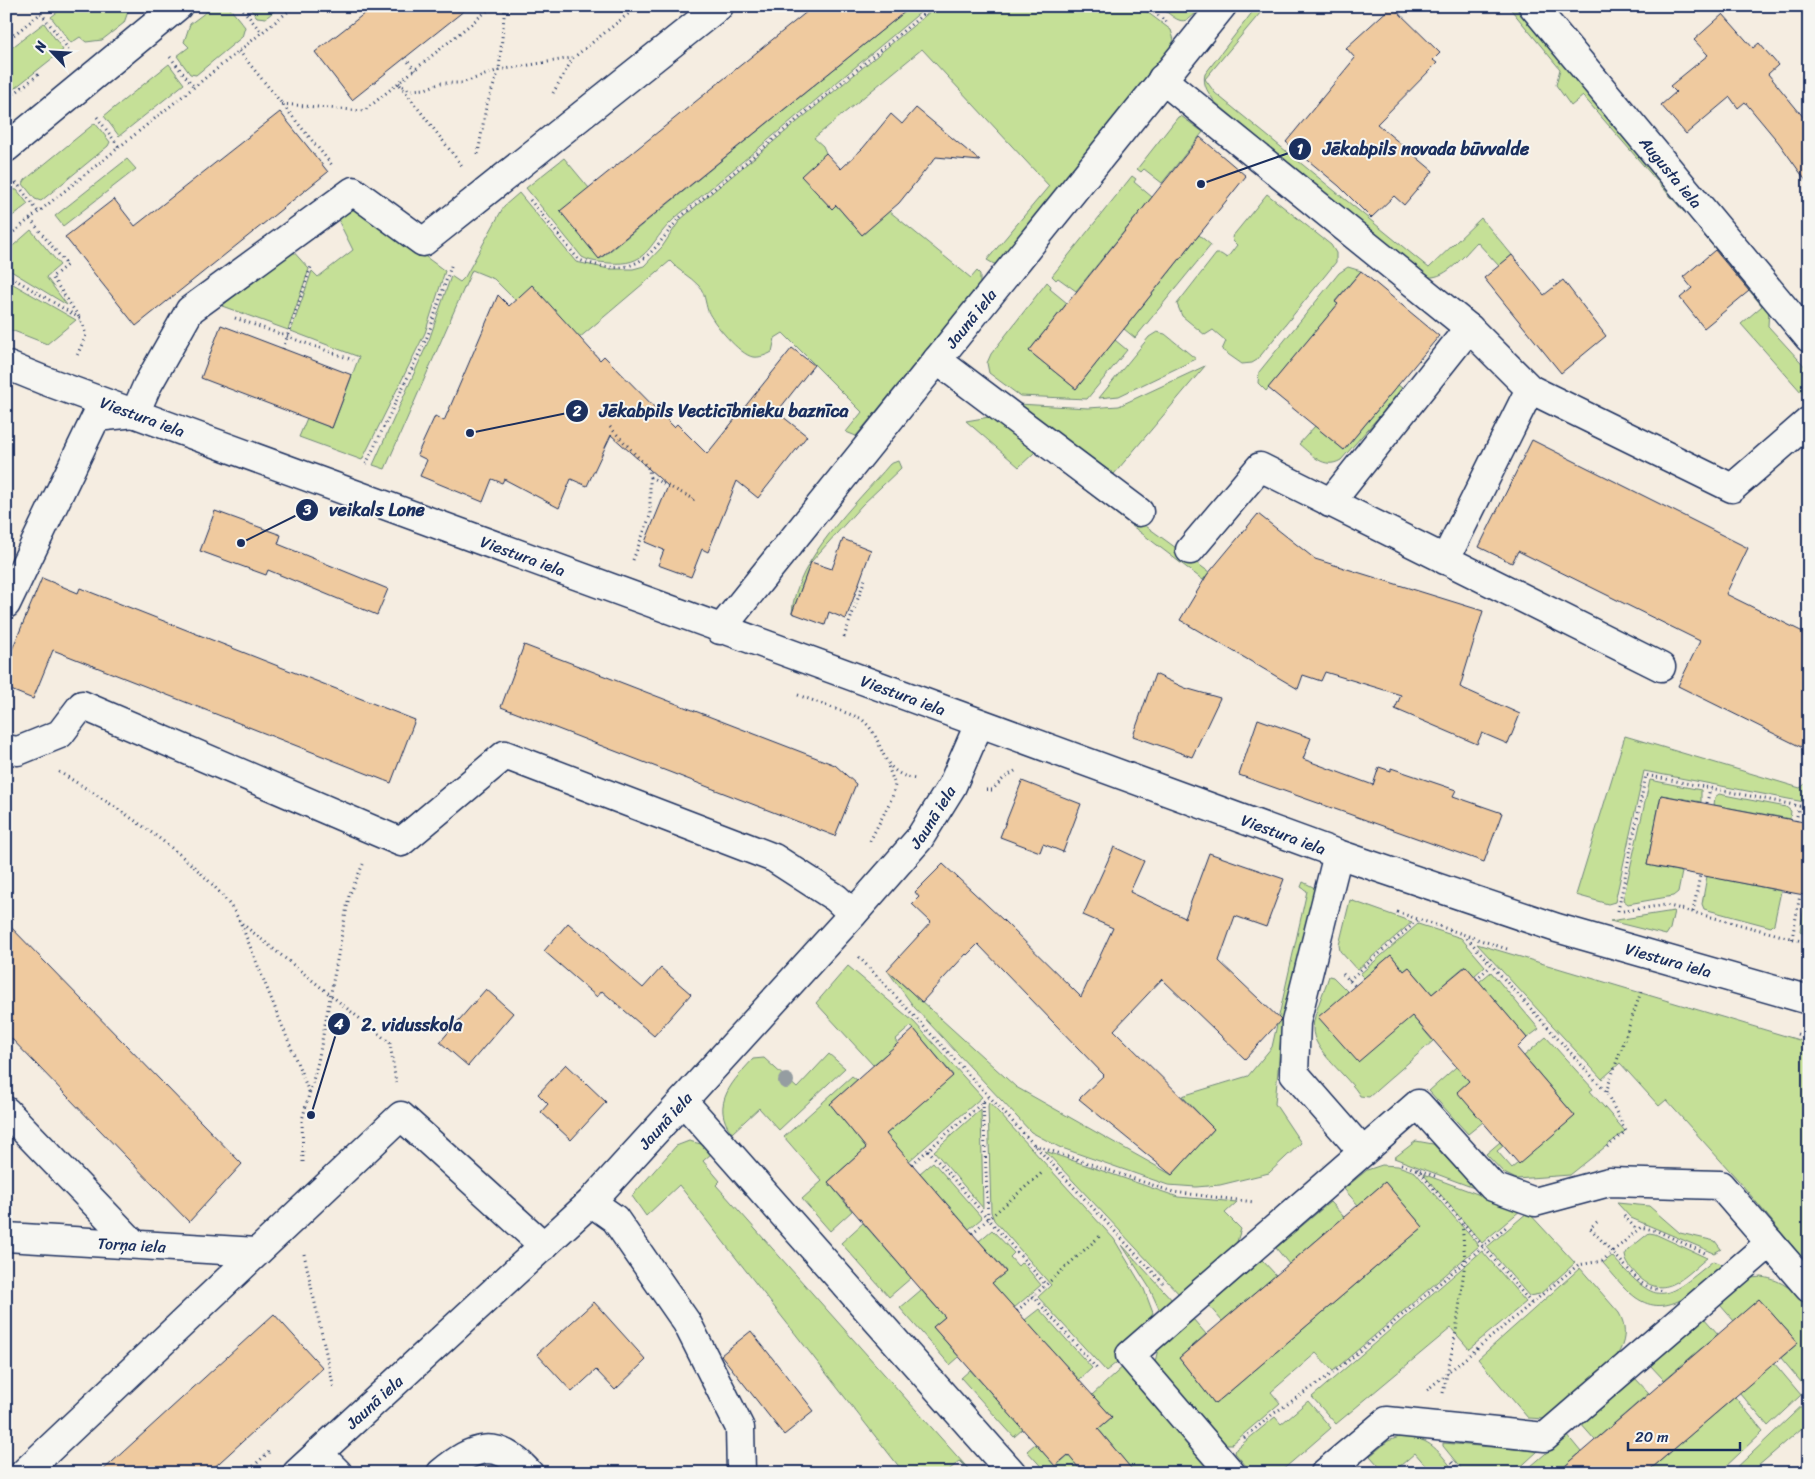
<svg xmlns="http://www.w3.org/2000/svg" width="1815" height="1479" font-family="Sriracha,sans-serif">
<rect width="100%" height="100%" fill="#f5ede1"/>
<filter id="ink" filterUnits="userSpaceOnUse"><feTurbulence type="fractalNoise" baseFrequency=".02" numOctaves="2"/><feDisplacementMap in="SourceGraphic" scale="10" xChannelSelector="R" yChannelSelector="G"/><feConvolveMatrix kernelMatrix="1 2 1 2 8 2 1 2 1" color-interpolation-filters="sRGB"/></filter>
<g filter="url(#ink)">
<path fill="#c5e097" stroke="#70887a" d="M65,6H130L124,23L102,40L86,42L80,37L71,43L51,17Z
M214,6H228L245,27L242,37L196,75L190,74L177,56L189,47L184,42L190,24Z
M248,6H280L266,18L257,17Z
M912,6H928L693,203C685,210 676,216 669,224C647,247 647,266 609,263C599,262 591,262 582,257L526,188L564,158L589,188L600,259Z
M937,6H1139L1171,30L1174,40L1167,53L998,263L994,264L987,260L1049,186L922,49L814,138L823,146L826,153L802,176L832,209L836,205L862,235L889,211L971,278L977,271L980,274V284L975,290L856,436L846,432L862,412L783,333L775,338L772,352C767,355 759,358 753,357C740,355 713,323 708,311C705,302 705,293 699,286C690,276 678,271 670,261L565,350L494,279L472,270L385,469L373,465L429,340L451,276L460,282L465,277L504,206L519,193L576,262L609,269H633L644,266L662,247L680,220L702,201Z
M1159,6H1202C1183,29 1180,22 1159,6Z
M1257,6H1266L1205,79L1215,93L1429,268L1481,218L1512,255L1499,266L1477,242C1465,254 1447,279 1428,277L1216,103C1209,94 1202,85 1205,74Z
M1508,6H1514L1620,133L1688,209L1684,212L1583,96L1571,106L1556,85L1560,69Z
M44,23L63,50L6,95V52Z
M169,64L184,84L119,136L104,116Z
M1181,116L1203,132L1162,183L1144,169L1141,172L1137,169L1178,117Z
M95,123L110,142L108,146L41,201L35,199L23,184L25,180Z
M127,159L136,169L63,226L55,216Z
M1132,176L1136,179L1134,182L1152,197L1076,291L1058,278L1056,280L1052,276Z
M6,189L17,190L28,204L6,221Z
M1267,194L1331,245L1336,253V262L1257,360L1252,363L1242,364L1222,350L1226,341L1213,330L1205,335L1182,316L1177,304L1216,254H1221L1227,258L1237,245L1233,241L1232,237Z
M355,207L362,210L445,271L425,333L362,460L299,437L307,418L332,428L359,357L291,331L312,271L318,277L353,250L339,222L343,212Z
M1701,226L1769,308L1768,326L1809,371V401L1741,324L1762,306L1698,228Z
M31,230L60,265L46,277L67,305L6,268V252Z
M1199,235L1211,245L1135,338L1124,329Z
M291,249L309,269L288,330L222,306Z
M1348,267L1361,271L1335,301L1338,304L1266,391L1258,383L1259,372L1339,273Z
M6,280L76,320L47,344L6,328Z
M1047,282L1051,286L1050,289L1067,303L1029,351L1076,389L1115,340L1127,350L1087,399L1020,396L989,373L987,363L991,354Z
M1157,332L1165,334L1196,359L1119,396L1099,398L1149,337Z
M1205,366L1114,474L1018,404L1088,408L1119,406Z
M1398,385L1403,389L1341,460C1324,470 1312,455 1299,444L1315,426L1344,450Z
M995,416L1209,572L1203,580L1035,452L1019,467L966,421Z
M898,461L901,468L862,505L811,562L792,613C795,560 857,503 890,464Z
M1625,736L1800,788L1809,781V803L1644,771L1615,902L1608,904L1576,895Z
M1650,780L1701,790V802L1661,795L1647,865L1682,872L1678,892L1673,896L1628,904L1623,900Z
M1719,794L1786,807L1791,811L1790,819L1714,805L1715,797Z
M1707,876L1781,891L1774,924L1771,927L1704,909L1702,904Z
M1303,882L1317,889L1282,1024L1275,1104L1301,1143L1269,1173L1220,1185L1196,1187L1168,1185L1059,1147L1031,1132L914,1007L887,970L1016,1087L1172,1175L1214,1129L1182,1096L1248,1076L1272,1047L1307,891L1301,887Z
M1806,896L1809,897V938L1800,931Z
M1350,900L1412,922L1357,970L1340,951L1339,945Z
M1674,911L1670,929L1666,935L1610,921Z
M1418,924L1461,938L1485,966L1474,976L1465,966L1432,994L1409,967L1404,971L1391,955L1364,978L1360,974Z
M1477,944L1809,1043V1266L1738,1180L1666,1100L1659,1106L1620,1063L1602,1079Z
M848,966L914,1022L982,1097L909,1161L886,1134L953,1075L911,1026L895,1040L898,1044L873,1065L816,1003Z
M1491,972L1539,1029L1527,1038L1479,982Z
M1329,976L1333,977L1348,992L1412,1016L1433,1041L1369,1097L1360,1096C1349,1076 1312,1051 1313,1028C1314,1012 1324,992 1329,976Z
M1546,1037L1593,1089L1590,1091L1625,1131L1570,1175L1516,1179L1504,1173L1486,1154L1500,1142L1503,1146L1497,1151L1512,1168L1575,1116L1524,1056Z
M829,1054L845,1068L779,1130L759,1108L732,1133C709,1104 734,1080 753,1059L764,1058L797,1088Z
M1456,1067L1469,1081L1483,1122L1468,1134L1429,1091Z
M852,1076L857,1080L830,1104L866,1148L828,1182L852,1211L830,1231L802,1199L822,1181L784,1137Z
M989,1102L1114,1239L1144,1289L1153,1313L1151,1318L1142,1328L1126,1355L1106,1371L1038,1297L1051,1285L994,1220L991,1212L988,1106Z
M981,1109L983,1208L934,1151Z
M689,1141L701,1144L712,1153L703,1161L720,1181L716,1185L972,1473L960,1461L945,1473H904L679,1185L646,1216L632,1196L676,1146Z
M1416,1141L1433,1144L1474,1188L1394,1158Z
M1045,1151L1178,1197L1237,1202L1225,1213L1241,1229L1235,1248L1181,1296Z
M933,1162L982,1218L969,1229L920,1173Z
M1382,1165L1398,1166L1415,1172L1479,1246L1333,1371L1316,1353L1271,1392L1280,1403L1232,1444H1226L1158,1368L1155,1362L1158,1349L1193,1319L1206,1334L1179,1358L1215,1404L1423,1227L1385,1182L1358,1205L1344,1189L1367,1170Z
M1423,1174L1521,1210L1482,1243Z
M1330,1202L1344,1217L1289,1264L1276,1248Z
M1617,1203L1649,1206L1680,1233L1715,1241L1721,1249L1714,1253L1631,1218Z
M1528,1212L1575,1263L1540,1294L1529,1296L1487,1247Z
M863,1223L911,1278L889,1297L841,1243Z
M992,1230L1014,1253L1010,1257L1018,1266L1022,1262L1041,1285L1014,1308L992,1283L1006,1271L979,1241Z
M1649,1233L1655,1234L1707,1258C1686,1275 1664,1303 1637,1275C1632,1269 1626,1264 1625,1255L1628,1250Z
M1122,1245L1174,1302L1162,1310L1159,1309L1149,1287Z
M1482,1251L1526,1302L1469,1349L1451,1328L1336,1424L1312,1397Z
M1612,1256C1658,1307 1662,1303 1713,1261L1726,1266C1700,1286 1669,1322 1635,1297C1623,1288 1613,1274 1603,1263Z
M1262,1260L1276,1275L1222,1321L1209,1306Z
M1580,1268L1619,1313C1626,1325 1626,1338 1620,1350C1610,1371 1564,1403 1545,1419L1528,1418L1478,1359Z
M1762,1277C1784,1280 1795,1292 1809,1308L1807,1389L1781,1358L1798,1343L1759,1299L1734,1321L1720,1305L1751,1278Z
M921,1290L945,1317L933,1327L959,1357L950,1365L900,1308Z
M1039,1309L1092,1368L1079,1380L1025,1320Z
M1704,1318L1718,1334L1664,1380L1649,1364Z
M1774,1363L1801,1395L1768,1426L1739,1392Z
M1126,1364L1134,1382L1214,1473H1120L1128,1465L1100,1431L1070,1457L1079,1467L1072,1473H1047L1027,1451L1035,1444L1056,1466L1112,1417L1092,1395Z
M970,1370L1023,1429L1014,1437L961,1378Z
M1634,1377L1649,1393L1595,1440L1580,1423Z
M1735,1397L1763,1431L1719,1473H1646Z
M1809,1399V1422L1750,1473H1731Z
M1308,1401L1331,1428L1279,1473H1252L1235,1453L1236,1449L1275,1417L1281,1424Z
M1567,1435L1581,1452L1557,1473H1523Z
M1402,1436C1432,1438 1438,1451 1456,1473H1432L1415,1453L1392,1473H1385L1370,1456L1388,1441Z
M1443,1443L1538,1451L1514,1473H1465L1443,1446Z"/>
<path fill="#efca9f" stroke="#1b2f5e" d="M374,6H470L352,100L315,52Z
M814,6H912L599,259L560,211Z
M1392,6L1440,53L1433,60L1437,63L1377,124L1433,171L1404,205L1394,196L1371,218L1339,186L1286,142L1355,58L1346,48Z
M1723,14L1753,48L1759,43L1778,65L1768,74L1809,124V185L1779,143L1745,102L1738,108L1730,97L1686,134L1661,105L1676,92L1670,86L1708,55L1694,40Z
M916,108L980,161L936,157L899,203L862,235L836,205L832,209L801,176L826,153L841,169L863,148L891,114L902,124Z
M280,112L328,172L136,326L65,237L114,199L135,226Z
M1200,137L1246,176L1076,389L1029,351Z
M1715,250L1749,291L1704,328L1680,298L1692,288L1683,277Z
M1512,255L1544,295L1563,280L1606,336L1561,373L1484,278Z
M1361,271L1439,336L1344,450L1268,388L1338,304L1335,302Z
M532,285L600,360L604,356L674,427L677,424L707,454L792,348L814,365L777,412L807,436L758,498L737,481L708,552L702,549L691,577L658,565L664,550L645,542L668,486L611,435L587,486L571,479L559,508L504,479L502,483L492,479L483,502L420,476L427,460L417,455L435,416L444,421L498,295L509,306Z
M221,325L352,375L332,428L201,378Z
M1532,440L1748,548L1726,594L1809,635V731L1801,747L1678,686L1700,641L1518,551L1512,563L1479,547Z
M215,511L281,535L278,544L388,589L377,615L268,570L266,575L200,551Z
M1258,514L1315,559L1483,611L1460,687L1520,714L1508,744L1482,733L1477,744L1395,709L1401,695L1325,672L1321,681L1303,675L1298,689L1180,620L1207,575Z
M843,539L871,550L846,619L829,612L825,625L792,613L811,562L832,569Z
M42,578L78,593L80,588L415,720L391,783L53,650L33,699L6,688V664Z
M524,645L835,765L856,784L835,836L501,707Z
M1155,674L1185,688L1220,698L1192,757L1133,736Z
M1258,719L1311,738L1303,759L1373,785L1379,767L1391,771V768L1456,790L1453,796L1502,813L1484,862L1239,775Z
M1022,781L1081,804L1063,852L1043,844L1040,852L1000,837Z
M1661,795L1809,823V896L1647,865Z
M1114,847L1144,861L1130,892L1185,918L1209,853L1284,879L1266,927L1235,916L1219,961L1281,1020L1245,1059L1162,979L1114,1030L1214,1129L1172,1175L1079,1099L1104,1075L978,944L967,955L966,954L922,1002L887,970L931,922L912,904L919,897L915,892L943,864L1003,920L1081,997L1113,928L1083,915Z
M6,922L242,1164L189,1222L6,1033Z
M568,923L643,988L661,968L691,994L654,1036L602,991L597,997L544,951Z
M1391,955L1404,971L1409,967L1432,994L1466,966L1527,1038L1517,1048L1575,1116L1519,1164L1457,1092L1469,1081L1412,1016L1358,1062L1318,1017Z
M486,989L513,1013L468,1066L440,1042Z
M914,1029L953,1076L886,1134L1006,1272L992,1283L1112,1417L1098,1429L1135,1473H1083L1068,1455L1055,1466L933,1327L945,1317L828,1182L866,1148L830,1104Z
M566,1064L606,1102L571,1140L541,1112L548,1104L538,1094Z
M1385,1182L1423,1227L1215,1404L1179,1358Z
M1759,1299L1798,1343L1646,1473H1557Z
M594,1302L646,1360L615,1390L596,1370L572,1392L537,1354Z
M274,1314L323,1368L208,1473H100Z
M751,1331L814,1411L784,1435L721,1355Z"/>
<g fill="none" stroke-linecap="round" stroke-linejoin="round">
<g stroke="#1b2f5e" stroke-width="31">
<g id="minor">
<path id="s1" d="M1533,6L1809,338"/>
<path d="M1162,79L1469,328L1530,389L1732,488L1809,421"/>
<path d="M6,148L178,6"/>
<path d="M937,360L1139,512"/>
<path id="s2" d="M6,365L43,380L1338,854L1557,928L1809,1000"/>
<path d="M1330,503L1469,328"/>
<path d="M1190,550L1260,467L1661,667"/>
<path d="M1445,560L1530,389"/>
<path d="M6,604L96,417L135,413L147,386L190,310L353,191L423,242L719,6"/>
<path id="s3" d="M720,630L1222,6"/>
<path d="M6,749L18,751L60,734L82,705L401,842L505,755L774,858L836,898L853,914"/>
<path d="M1338,854L1296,1022L1294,1073L1363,1152"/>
<path d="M683,1101L1012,1473"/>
<path d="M6,1111L134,1244"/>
<path d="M591,1202L615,1219L687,1323L740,1428L741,1473"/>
<path id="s4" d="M6,1237L257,1252"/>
<path d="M318,1453L338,1473"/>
<path d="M24,1473L401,1116L544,1246"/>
<path id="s5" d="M297,1473L591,1202L853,914L919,839L952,786L979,724"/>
<path d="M441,1473C474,1446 497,1437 529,1473"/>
<path d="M1231,1473L1130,1355L1418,1104L1493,1187L1535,1202L1609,1182L1720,1185L1809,1288"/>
<path d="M1325,1473L1387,1421L1545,1437L1770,1243"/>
</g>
</g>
<path stroke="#1b2f5e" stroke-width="3" stroke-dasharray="1 4" stroke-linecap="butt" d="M240,6L262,33
M1146,6L1168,23
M41,13L69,50
M6,41L50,6
M239,51L332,165
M170,57L194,87
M405,58L415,70
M399,83L409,90L425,89L441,83H462L499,70L572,58
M400,85L463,167
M553,93L573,58L638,6
M6,100L39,74
M282,104L364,111L493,6
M97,117L119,147
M478,154L486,107L499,70L505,6
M16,182L39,213
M11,187L18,181
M530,200L579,260C635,279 647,260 678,219L933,6
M30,219L67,265L52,277L79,317
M6,238L295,6
M6,274L81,319L86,335L76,358
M235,318L353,360
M283,349L312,264
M610,427L649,469L650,477L694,499L692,501
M366,464L428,335L452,263
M633,560L650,516V477
M844,637L865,579
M798,695L860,718C888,739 875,772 916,779
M59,772C110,802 215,869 240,922L390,1043L396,1083
M986,790H992L1003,779L1015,771
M1707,803L1710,788
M1796,821L1799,806
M870,841L892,798L895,785L888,766
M1618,911L1646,775L1809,808
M1623,911L1666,905L1809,943
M1397,912L1507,949
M1693,912L1700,875
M241,924L309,1092
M1467,938L1606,1092L1626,1131L1607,1147
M1792,939L1800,895
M859,957L1163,1283
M1343,974L1355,986
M1476,979L1491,966
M1349,980L1418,920
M1797,1034L1809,1038
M1606,1092L1642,989
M983,1102L988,1218
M1034,1145L1173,1192L1254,1202
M928,1150L1046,1285
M303,1162L302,1120L318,1062L349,896L364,862
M912,1164L989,1097
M1401,1164L1435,1176
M1417,1169L1532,1304
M1624,1216L1637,1230
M1597,1222L1590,1228L1640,1282L1648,1287L1663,1291
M972,1233L1043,1172
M304,1254L334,1389
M1033,1296L1098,1370
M1017,1311L1101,1235
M1427,1390L1578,1265L1602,1261L1641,1227L1657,1231L1707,1254
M1443,1393L1456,1332L1465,1262L1462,1222
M1244,1438L1273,1414L1336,1371L1506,1227
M1452,1462L1461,1473
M246,1473L270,1451"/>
<use href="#minor" stroke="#f6f6f2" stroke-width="28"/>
</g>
<circle fill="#959da1" cx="786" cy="1081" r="8"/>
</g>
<g text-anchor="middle" stroke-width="4" stroke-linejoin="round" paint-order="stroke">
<g font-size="16" fill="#1b2f5e" stroke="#f6f6f2">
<text dy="6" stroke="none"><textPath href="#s1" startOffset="216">Augusta iela</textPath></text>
<text dy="6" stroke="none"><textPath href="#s3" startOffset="400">Jaunā iela</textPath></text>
<text dy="6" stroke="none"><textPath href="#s2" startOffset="146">Viestura iela</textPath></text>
<text dy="6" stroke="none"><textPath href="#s2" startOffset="551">Viestura iela</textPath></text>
<text dy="6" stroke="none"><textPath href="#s2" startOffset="956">Viestura iela</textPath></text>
<text dy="6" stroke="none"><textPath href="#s5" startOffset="915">Jaunā iela</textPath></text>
<text dy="6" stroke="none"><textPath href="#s2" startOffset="1361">Viestura iela</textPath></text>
<text dy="6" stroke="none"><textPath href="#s2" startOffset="1766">Viestura iela</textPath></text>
<text dy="6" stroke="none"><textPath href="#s5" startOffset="510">Jaunā iela</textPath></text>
<text dy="6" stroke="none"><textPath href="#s4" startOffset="126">Torņa iela</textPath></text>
<text dy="6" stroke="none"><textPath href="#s5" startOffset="105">Jaunā iela</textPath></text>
</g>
</g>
<path fill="none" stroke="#1b2f5e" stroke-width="2" d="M1201 184L1300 149M470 433L577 411M241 543L307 510M311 1115L339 1024"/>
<g fill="#1b2f5e" stroke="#f6f6f2" stroke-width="2">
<circle cx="1201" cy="184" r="5"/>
<circle cx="470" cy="433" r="5"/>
<circle cx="241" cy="543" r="5"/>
<circle cx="311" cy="1115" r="5"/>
<circle cx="1300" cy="149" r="12"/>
<circle cx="577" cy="411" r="12"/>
<circle cx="307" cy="510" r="12"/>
<circle cx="339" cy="1024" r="12"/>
</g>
<g font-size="15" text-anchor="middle" font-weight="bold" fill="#fff">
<text x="1300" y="154">1</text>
<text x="577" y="416">2</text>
<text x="307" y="515">3</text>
<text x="339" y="1029">4</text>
</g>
<g font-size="18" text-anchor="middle" font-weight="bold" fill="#1b2f5e" stroke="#f6f6f2" stroke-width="4" stroke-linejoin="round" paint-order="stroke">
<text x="1426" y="155">Jēkabpils novada būvvalde</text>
<text x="724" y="417">Jēkabpils Vecticībnieku baznīca</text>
<text x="377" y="516">veikals Lone</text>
<text x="412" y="1031">2. vidusskola</text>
</g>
<rect width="1815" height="1479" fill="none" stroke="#f6f6f2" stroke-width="25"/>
<rect x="12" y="12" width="1790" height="1454" fill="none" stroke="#1b2f5e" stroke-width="2" filter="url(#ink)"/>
<g transform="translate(52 52) rotate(295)" stroke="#f6f6f2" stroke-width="4" paint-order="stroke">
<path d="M0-4L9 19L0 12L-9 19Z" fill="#1b2f5e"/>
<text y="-8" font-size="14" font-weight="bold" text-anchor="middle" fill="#1b2f5e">N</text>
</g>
<path d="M1628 1442v8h112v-8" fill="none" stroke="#1b2f5e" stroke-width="2.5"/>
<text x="1635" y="1442" font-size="15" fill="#1b2f5e" stroke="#f6f6f2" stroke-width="4" paint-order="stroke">20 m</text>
</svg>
